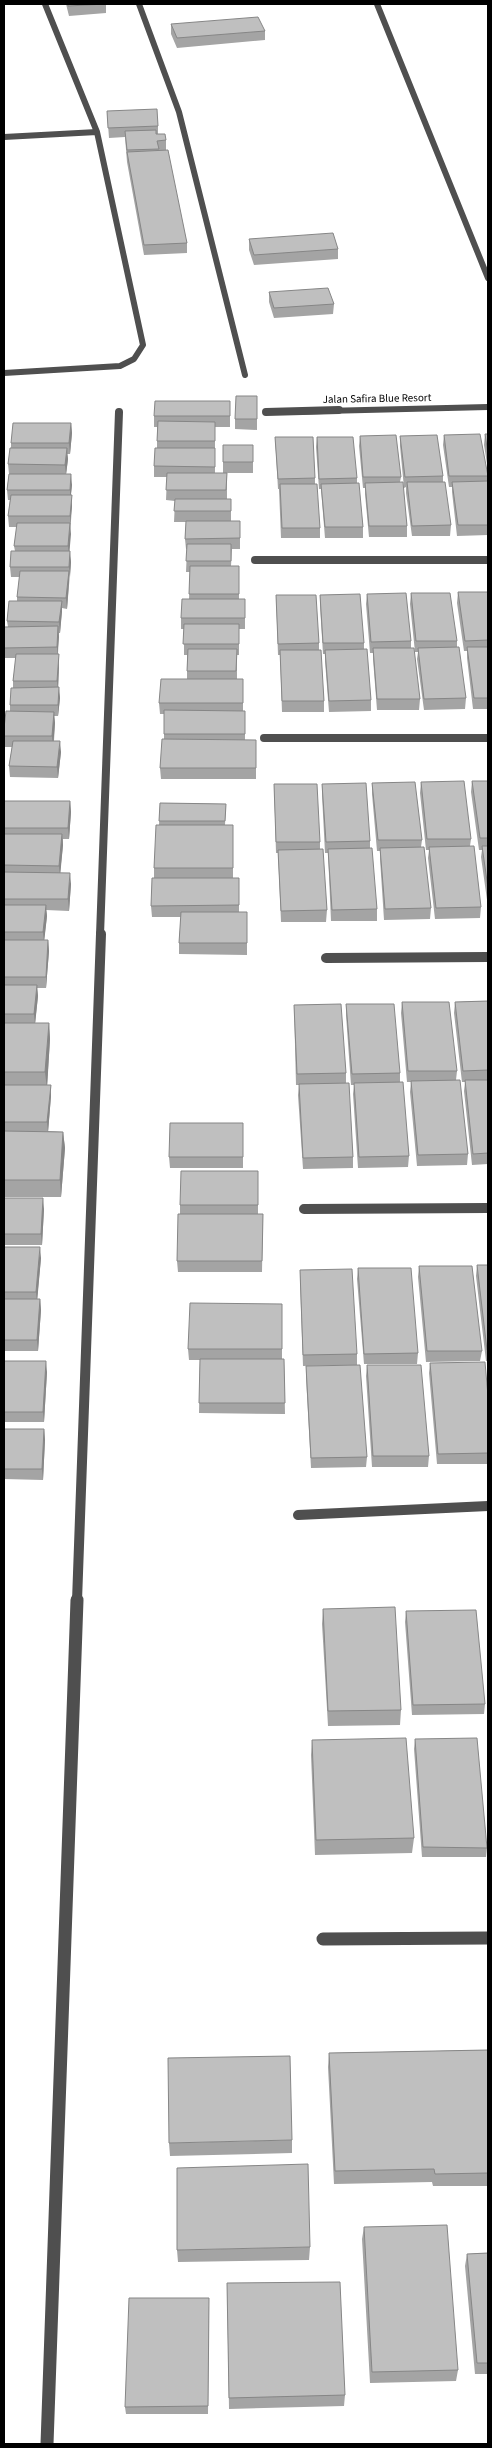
<svg xmlns="http://www.w3.org/2000/svg" width="492" height="2448" font-family="'Source Sans 3',sans-serif">
<rect width="100%" height="100%" fill="#fff"/>
<g fill="none" stroke-linecap="round" stroke-linejoin="round">
<path stroke="#4f4f4f" stroke-width="6" d="M139,4L179,112L245,375
M377,4L488,278
M4,137L97,132
M4,373L120,366L134,359L143,345L97,132L45,4
M283,412L488,407"/>
<path stroke="#4f4f4f" stroke-width="8" d="M266,412L339,410
M255,560H488
M264,738H488
M100,935L119,412"/>
<path stroke="#4f4f4f" stroke-width="10" d="M326,958L488,957
M304,1209L488,1208
M298,1515L488,1506
M77,1601L101,934"/>
<path stroke="#4f4f4f" stroke-width="13" d="M323,1939L488,1938
M47,2444L77,1600"/>
</g>
<path fill="#a4a4a4" d="M66,4H113V5H106V13L69,16Z
M171,24L265,31V40L177,48L171,34Z
M107,111L158,126V134L166,140V150L187,243V253L144,255L127,162L125,137L109,138Z
M249,239L338,249V259L254,265L249,250Z
M269,292L334,304L333,314L274,318L269,302Z
M257,396V430L235,429V419Z
M230,401V427H215V473H223V445H253V473H227V499H231V521H240V549H232L231,566H239V599H245V629H239V655H237V679H243V711H245V740H256V779H161L160,768L164,739V714H160L159,703L187,679V655H184V629H181V618L189,599L190,572H186L187,549H186L185,539L186,522H174L175,501L166,500L167,477H154V466L157,448V427H154V416Z
M71,423L72,433L70,454H67L68,459L66,474L72,485L71,495L72,506L69,551L71,562L67,609L62,608L60,633H59L58,654L59,665L58,687L60,698L58,716H54L55,723L54,741L61,752L58,778L10,777L9,766L12,747H4V736L10,711V705L13,688V681L16,658H4V627H8L7,621L17,601V597L20,577H11L10,567L15,551L14,546L17,527H9L8,516L10,500H8L7,490L9,474L8,464L11,448V443Z
M485,434H488V470L484,445Z
M444,435L488,476L487,481H488V535L457,536L452,492V487H449L443,445Z
M360,436L401,477L400,482L407,526V537H369L365,494V488H363L359,446Z
M400,436L443,476V482L451,525L450,536H412L406,493V487L404,488L400,446Z
M275,437L315,478V484L320,528V538H281L279,489H278Z
M317,437L357,478V483L363,527V538H325L321,489H319L316,447Z
M458,592H488V709H473L467,658V651H464L457,603Z
M411,593L457,641V647L466,698L465,709L424,710L417,659L418,652H415L410,604Z
M367,594L411,641V648L420,699L419,710H377L373,659V653H370L366,604Z
M276,595L319,643V650L324,701V712H282L280,655H278Z
M320,595L364,643V649L371,700V711L329,712L325,661V654H323L320,605Z
M472,781H488V907L481,857L482,850H479L471,792Z
M421,782L471,839L470,846L481,907L480,918L435,919L428,858L429,850H426L420,793Z
M372,783L422,840L421,847L431,908L430,919L384,920L380,859V851H377L372,794Z
M274,784L320,842V849L327,910L326,922H281L278,853H276Z
M322,784L370,841V848L377,909V921H331L328,853H325L322,795Z
M4,801H70L71,812L69,839H63V845L60,873L71,884L69,911L46,910L47,916L44,940H48L49,951L46,988H37L38,996L35,1023H49L50,1039L47,1085H51V1096L48,1131L63,1132L65,1148L61,1197H4Z
M160,803L226,804L225,825H233V878H239V912H247V955L179,954V943L181,917H152L151,906L154,878V868L159,825Z
M488,1001V1164L472,1165L464,1091L465,1082H462L454,1013L455,1002Z
M402,1002L457,1071L456,1080L468,1154L467,1165L417,1166L410,1092L411,1082H407L401,1013Z
M346,1004L400,1073V1082L409,1156L408,1167L358,1168L353,1094L354,1085H351L346,1015Z
M294,1005L346,1073V1083L353,1157V1168L303,1169L298,1095L299,1085H296Z
M243,1123V1168H170L169,1157Z
M258,1171V1214H263L262,1272H178L177,1261L180,1214V1205Z
M4,1198L44,1209L42,1245H4Z
M4,1247L41,1258L37,1299H40L41,1310L38,1351H4Z
M477,1265H488V1361H486L476,1276Z
M419,1266L482,1351L480,1361L426,1362L418,1277Z
M358,1268L418,1353L417,1364H364L357,1279Z
M300,1270L357,1354V1365L303,1366L300,1281Z
M282,1304V1359H284L285,1414L199,1413L200,1360H189L188,1349Z
M4,1361L47,1372L44,1422H4Z
M430,1363L488,1396V1464H437L429,1373Z
M367,1365L429,1456L428,1467H372L366,1376Z
M306,1366L367,1457L366,1467L311,1468L306,1377Z
M4,1429H44L45,1440L43,1480L4,1479Z
M323,1609L401,1710L400,1725L328,1726L322,1624Z
M406,1611L485,1704L484,1714L412,1715L405,1622Z
M415,1739L487,1848L486,1857H422L414,1749Z
M312,1740L414,1838L412,1853L315,1855L311,1755Z
M488,2050V2186H433L432,2182L334,2184L328,2067L329,2053Z
M292,2140V2153L170,2156L169,2143Z
M364,2227L458,2370L456,2381L370,2383L362,2239Z
M310,2247L309,2260L178,2262L177,2250Z
M488,2253V2374H475L465,2266L467,2254Z
M227,2283L345,2395L344,2406L229,2409Z
M209,2306L208,2414H126L125,2407Z"/>
<path fill="#868686" d="M71,423L72,433L70,454L69,443Z
M67,448L68,459L66,475L65,465Z
M71,474L72,485L70,501V490Z
M72,495V506L70,525L71,534L69,557L68,546L70,526V516Z
M70,551L71,562L70,577L69,567Z
M69,571V582L67,609L66,598Z
M62,601V612L60,633L59,622Z
M58,626L59,637L57,658V647Z
M59,654V665L58,692L57,681Z
M59,687L60,698L58,716V705Z
M54,712L55,723L53,747L52,736Z
M60,741L61,752L58,778L57,767Z
M70,801L71,812L69,839L68,828Z
M62,834L63,845L60,877L59,866Z
M70,873L71,884L69,911L68,899Z
M46,905L47,916L44,943L43,932Z
M48,940L49,951L46,988V977Z
M37,985L38,996L35,1025L34,1014Z
M49,1023L50,1039L47,1089L45,1072Z
M51,1085V1096L48,1133L47,1122Z
M63,1132L65,1148L61,1197L60,1180Z
M43,1198L44,1209L42,1245L41,1234Z
M40,1247L41,1258L37,1303L36,1292Z
M40,1299L41,1310L38,1351L37,1340Z
M46,1361L47,1372L44,1422L43,1412Z
M44,1429L45,1440L43,1480L42,1469Z"/>
<path fill="#bfbfbf" stroke="#868686" d="M68,4H106L68,6Z
M258,17L265,31L177,38L171,24Z
M157,109L158,126L108,128L107,111Z
M156,130V134H165L166,140L157,141L159,149L127,150L125,131Z
M168,150L187,243L144,245L127,152Z
M333,233L338,249L254,255L249,239Z
M328,288L334,304L274,308L269,292Z
M236,396H257V419H235Z
M155,401H230V416H154Z
M158,421L215,422V441H157Z
M13,423H71L69,443H11Z
M480,434L488,476H449L444,435Z
M485,434H488V454Z
M396,435L401,477H363L360,436Z
M437,435L443,476L405,477L400,436Z
M275,437H313L315,478L278,479Z
M317,437H353L357,478L319,479Z
M223,445H253V462H223Z
M10,448H67L65,465L8,464Z
M155,448H215V467L154,466Z
M167,473H227L226,490H166Z
M9,474H71L70,490H7Z
M488,481V525H458L452,482Z
M403,482L407,526H369L365,483Z
M407,482H445L451,525L412,526Z
M359,483L363,527H325L321,484Z
M280,484H317L320,528H282Z
M11,495H72L70,516H8Z
M175,499H231V511H174Z
M186,521H240V538L185,539Z
M17,523H70L68,546H14Z
M187,544H231V561H186Z
M11,551H70L69,567H10Z
M190,566H239V594H189Z
M20,571H69L66,598L17,597Z
M458,592H488V640L465,641Z
M406,593L411,641L371,642L367,594Z
M411,593H450L457,641H416Z
M360,594L364,643H323L320,595Z
M276,595H316L319,643L278,644Z
M182,599H245V618H181Z
M9,601H62L59,622L7,621Z
M184,624H239V644H183Z
M58,626L57,647L4,648V627Z
M459,647L466,698L424,699L418,648Z
M467,647H488V698H474Z
M373,648H414L420,699H377Z
M188,649H237L236,671H187Z
M367,649L371,700L329,701L325,650Z
M280,650H321L324,701H282Z
M16,654H59L57,681H13Z
M161,679H243V703H159Z
M59,687L58,705H10L11,688Z
M164,710L245,711V734H164Z
M6,711L54,712L52,736H4V728Z
M162,739L256,740V768H160Z
M13,741H60L57,767L9,766Z
M464,781L471,839H427L421,782Z
M472,781H488V838H480Z
M415,782L422,840H378L372,783Z
M366,783L370,841L326,842L322,784Z
M274,784H317L320,842H276Z
M4,801H70L68,828H4Z
M160,803L226,804L225,821H159Z
M156,825H233V868H154Z
M4,834H62L59,866L4,865Z
M474,846L481,907L436,908L429,847Z
M482,846H488V888Z
M424,847L431,908L385,909L380,848Z
M372,848L377,909L332,910L328,849Z
M323,849L327,910L281,911L278,850Z
M4,872L70,873L68,899H4Z
M152,878H239V905L151,906Z
M4,905H46L43,932H4Z
M181,912H247V943H179Z
M4,940H48L46,977H4Z
M4,985H37L34,1014H4Z
M488,1001V1070L463,1071L455,1002Z
M402,1002H449L457,1071H408Z
M341,1004L346,1073L297,1074L294,1005Z
M346,1004H394L400,1073L352,1074Z
M4,1023H49L45,1072H4Z
M460,1080L468,1154L418,1155L411,1081Z
M465,1080H488V1153L473,1154Z
M403,1082L409,1156L359,1157L354,1083Z
M349,1083L353,1157L303,1158L299,1084Z
M4,1085H51L47,1122H4Z
M170,1123H243V1157H169Z
M4,1131L63,1132L60,1180H4Z
M181,1171H258V1205H180Z
M4,1198H43L41,1234H4Z
M178,1214H263L262,1261H177Z
M4,1247H40L36,1292H4Z
M477,1265H488V1350H487Z
M419,1266H472L482,1351H427Z
M358,1268H411L418,1353L364,1354Z
M352,1269L357,1354L303,1355L300,1270Z
M4,1299H40L37,1340H4Z
M190,1303L282,1304V1349H188Z
M200,1359H284L285,1403H199Z
M4,1361H46L43,1412H4Z
M485,1362L488,1396V1453L438,1454L430,1363Z
M360,1365L367,1457L311,1458L306,1366Z
M367,1365H421L429,1456H373Z
M4,1429H44L42,1469H4Z
M395,1607L401,1710L328,1711L323,1609Z
M476,1610L485,1704L413,1705L406,1611Z
M406,1738L414,1838L316,1840L312,1740Z
M477,1738L487,1848L423,1847L415,1739Z
M488,2050V2173L435,2174L434,2169L335,2171L329,2053Z
M290,2056L292,2140L169,2143L168,2058Z
M308,2164L310,2247L177,2250V2168Z
M447,2225L458,2370L372,2372L364,2227Z
M488,2253V2363H477L467,2254Z
M340,2282L345,2395L229,2398L227,2283Z
M129,2298H209L208,2406L125,2407Z"/>
<g text-anchor="middle" stroke-width="4" stroke-linejoin="round" paint-order="stroke">
<g font-size="11" fill="#000" stroke="#fff">
<text transform="translate(377 398) rotate(-1)" y="4">Jalan Safira Blue Resort</text>
</g>
</g>
<rect width="492" height="2448" fill="none" stroke="#000000" stroke-width="10"/>
</svg>
